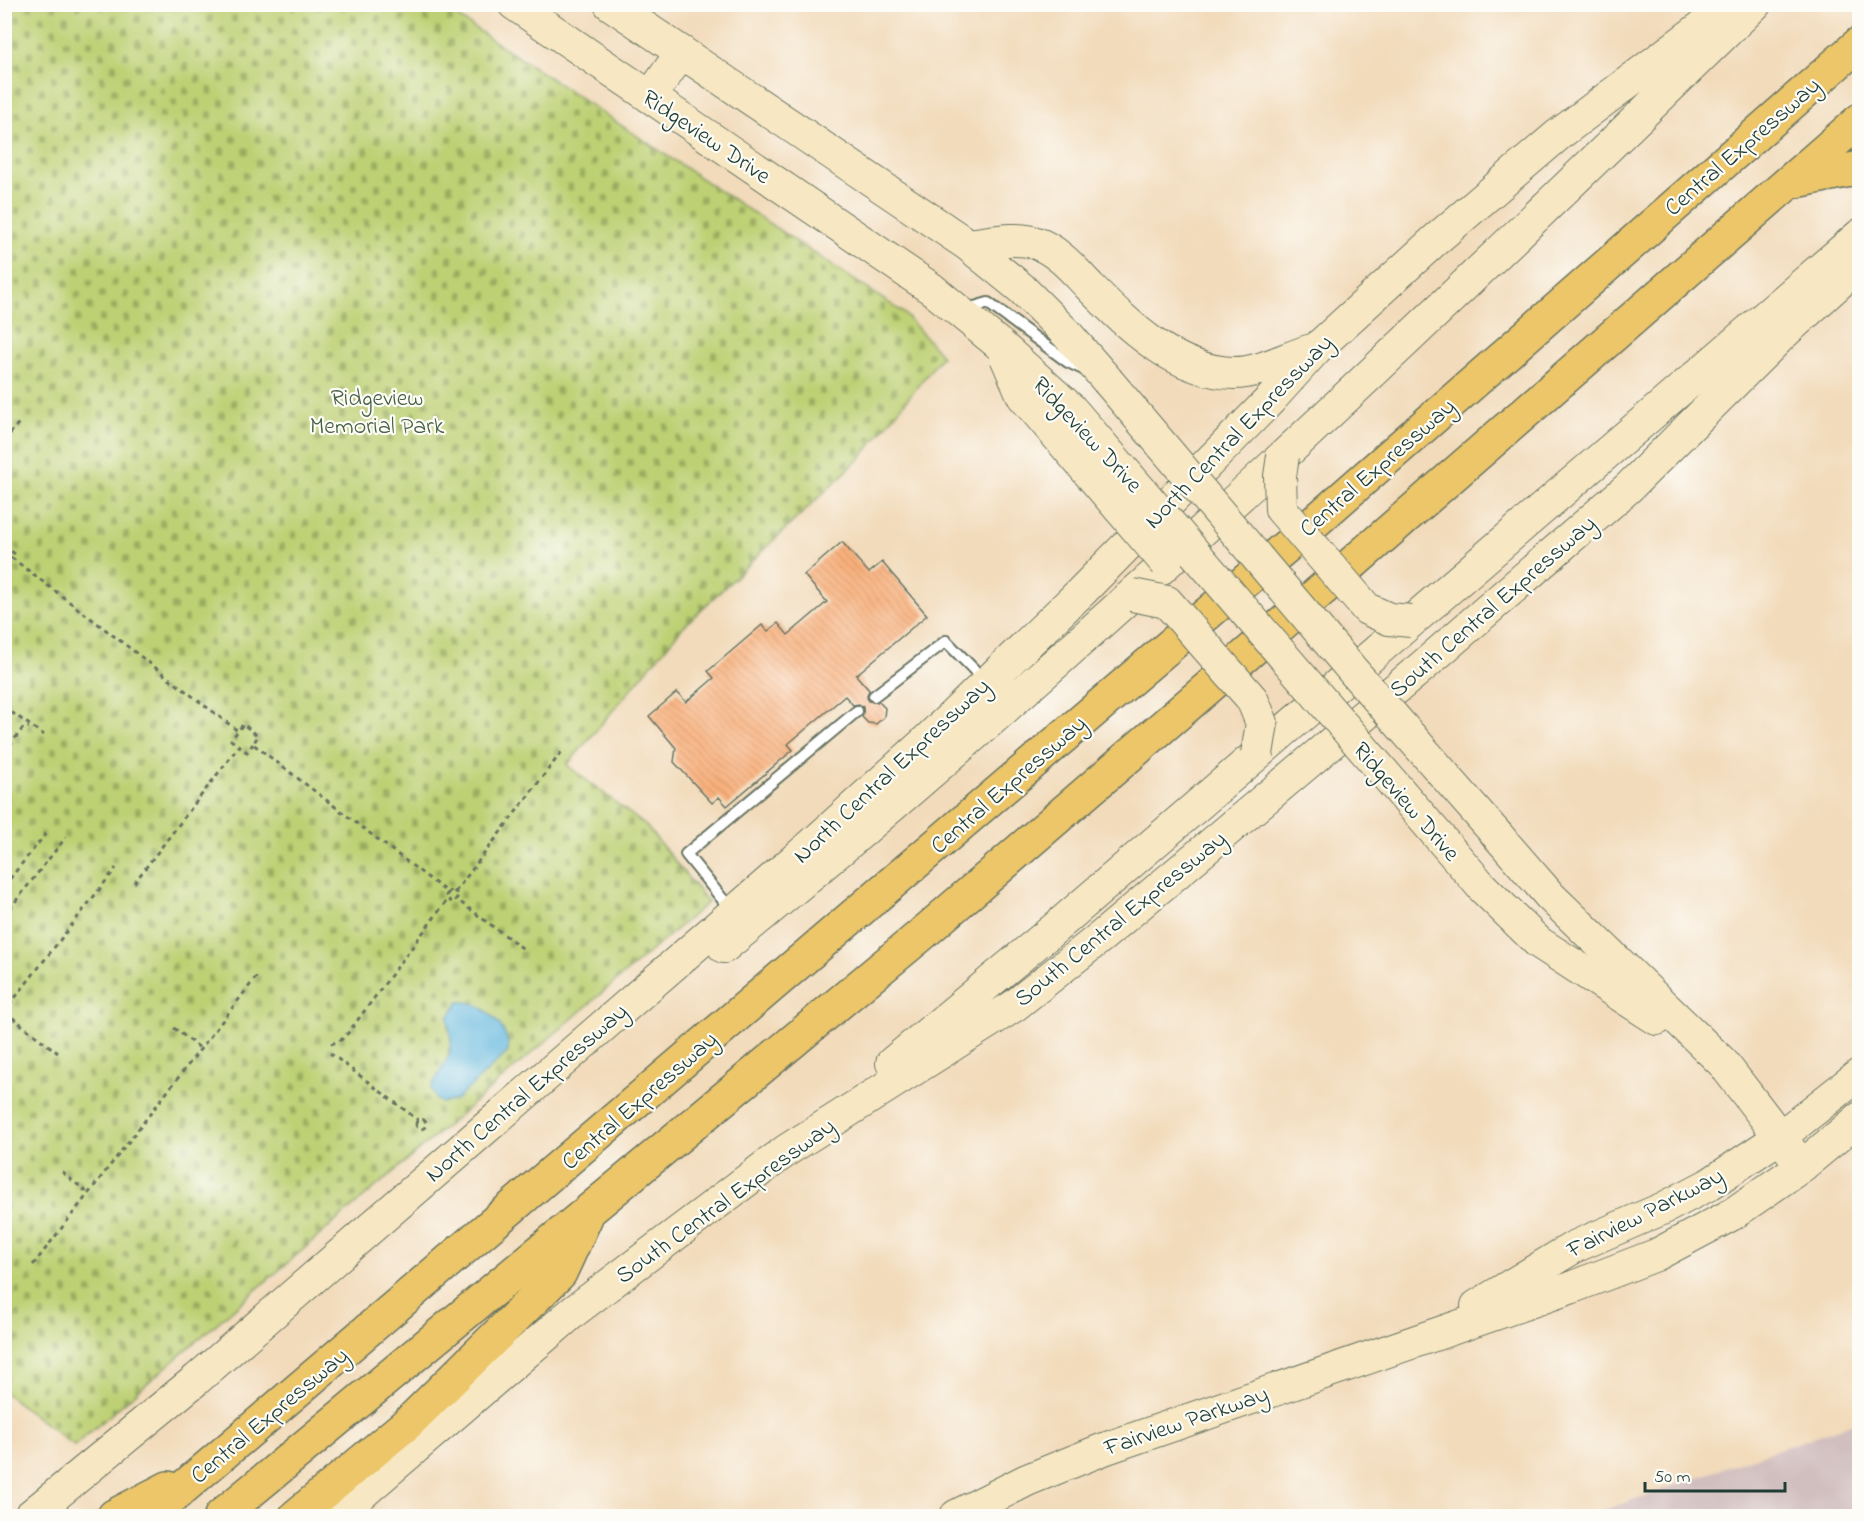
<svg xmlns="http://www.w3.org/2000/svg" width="1864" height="1521" font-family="'Indie Flower',sans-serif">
<defs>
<pattern id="cemetery-stones" width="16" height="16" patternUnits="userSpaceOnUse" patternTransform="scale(1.5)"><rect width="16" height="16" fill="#bdd073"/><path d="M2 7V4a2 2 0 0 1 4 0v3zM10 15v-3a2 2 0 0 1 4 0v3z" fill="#99aa5f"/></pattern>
<pattern id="building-back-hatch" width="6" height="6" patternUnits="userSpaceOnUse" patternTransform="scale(1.5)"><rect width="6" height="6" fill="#f9b07b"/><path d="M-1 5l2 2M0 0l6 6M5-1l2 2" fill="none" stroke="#d5986b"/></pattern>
</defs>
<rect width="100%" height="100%" fill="#fdfcf7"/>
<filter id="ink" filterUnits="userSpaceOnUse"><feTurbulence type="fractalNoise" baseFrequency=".0167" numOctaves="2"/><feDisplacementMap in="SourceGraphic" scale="12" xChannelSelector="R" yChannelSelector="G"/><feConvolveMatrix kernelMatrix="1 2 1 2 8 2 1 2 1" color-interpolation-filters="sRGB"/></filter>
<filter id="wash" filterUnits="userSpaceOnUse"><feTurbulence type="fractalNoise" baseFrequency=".008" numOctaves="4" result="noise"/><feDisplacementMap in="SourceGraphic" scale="24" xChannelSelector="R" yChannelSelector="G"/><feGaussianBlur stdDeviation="1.35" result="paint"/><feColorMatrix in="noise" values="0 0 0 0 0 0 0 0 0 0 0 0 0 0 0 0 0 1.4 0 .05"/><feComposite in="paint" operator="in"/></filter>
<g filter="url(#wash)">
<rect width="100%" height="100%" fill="#f2dbbb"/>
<path fill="#d1bfbf" d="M1859,1421V1516H1587Z"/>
<path fill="url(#cemetery-stones)" stroke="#6e8654" stroke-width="1.5" d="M4,5H440L904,313L942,356L861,457L683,627L567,765L646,826L708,902L74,1446L4,1392Z"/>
<path fill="#63b8df" stroke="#417a8a" stroke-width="1.5" d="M459,1002C481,998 512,1030 508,1052L456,1100L442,1103L436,1099L431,1088L449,1056L451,1041L448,1017Z"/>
<g id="blocks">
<path fill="url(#building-back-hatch)" d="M842,542L869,573L882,562L927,615L856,675L869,690L867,696L868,701L879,702L885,708L884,717L876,724L868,723L862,717L863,707L859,704L853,705L845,696L788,744L793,750L727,806L719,797L712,803L674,762L676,748L649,716L677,692L686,702L714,678L708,671L762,625L768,631L778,623L788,635L827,602L804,575Z"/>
</g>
</g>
<g filter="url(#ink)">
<use href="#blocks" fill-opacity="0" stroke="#697463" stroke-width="1.5"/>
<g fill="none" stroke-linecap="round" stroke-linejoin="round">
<g stroke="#697463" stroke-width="14">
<path id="lane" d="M964,310L988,303L1068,362L1085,370
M874,696L946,641L985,681
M732,911L686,854L857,711"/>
</g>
<g stroke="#697463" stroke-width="34">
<path id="secondary" d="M514,4L932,289L1000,345
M610,4L968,245L1021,288L1067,334L1107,380
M650,97L682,52
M968,245C989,243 1015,236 1036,243C1057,250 1074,270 1089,286C1128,325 1174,372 1234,373C1261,373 1287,357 1312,350
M1498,836L1550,896L1723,1063L1793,1154
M1483,888L1538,942L1657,1019
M724,947C1084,652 1422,330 1755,4
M892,1063L1054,929L1860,235
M1477,1306L1574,1247L1664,1208L1708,1185L1780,1137L1860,1074
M30,1516L197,1379L816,841L924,743L1081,592L1271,399L1316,349L1433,242L1558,135L1732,4
M336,1516L573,1312L787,1150L1014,1006L1102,936L1423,666L1628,488L1783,334L1860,264
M956,1516L1027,1480L1104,1449L1570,1288L1656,1255L1731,1215L1802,1166L1860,1118"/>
</g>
<g stroke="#697463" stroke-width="36">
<path id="highway" d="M1791,182L1860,168
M114,1516L168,1488
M150,1516L1309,527L1860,43
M221,1516L921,935L1347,568L1860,120
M296,1516L409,1422L560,1273L586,1217"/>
</g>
<path stroke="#697463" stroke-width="3" stroke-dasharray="4.5 4.5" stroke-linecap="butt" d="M4,441L21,420
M4,552L8,549L15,554L12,558L238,731L243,724L258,736L253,744L448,893L451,889L459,895L456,899L525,950
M4,707L44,735
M237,732L231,740L247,752L253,744
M4,753L23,728L29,727
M134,883L239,746
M4,886L48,831
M455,892L563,750
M448,893L445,897L453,903L456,899
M4,916L66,837
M4,1012L116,868
M5,1012L58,1053
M174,1028L200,1048
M331,1044L341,1040L348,1033L448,899
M330,1053L418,1120
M416 1124a5 5 0 1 1 10 0a5 5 0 1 1-10 0Z
M62,1172L88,1193
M33,1265L257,976"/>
<use href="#lane" stroke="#fff" stroke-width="10"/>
<use href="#secondary" stroke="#f7e8c3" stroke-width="32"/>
<use href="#highway" stroke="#ecc669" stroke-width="33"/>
<g stroke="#697463" stroke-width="34" stroke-linecap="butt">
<path id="secondary-bridge" d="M1000,345L1071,409L1483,888
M1006,357L1023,396L1166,563
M1107,380L1354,672L1498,836
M1283,456L1280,476L1281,509L1367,609L1389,619L1411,621
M1132,595L1167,602L1252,699L1262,723L1257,754"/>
</g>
<use href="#secondary-bridge" stroke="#f7e8c3" stroke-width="32"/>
</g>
</g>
<g text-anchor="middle" stroke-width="4.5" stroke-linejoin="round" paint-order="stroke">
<g font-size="24" fill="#1f3d34" stroke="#fdfcf7">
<text transform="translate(707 136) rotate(34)" y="8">Ridgeview Drive</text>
<text transform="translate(1742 146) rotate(-41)" y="8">Central Expressway</text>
<text transform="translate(1238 431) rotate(-46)" y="8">North Central Expressway</text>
<text transform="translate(1088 434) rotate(47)" y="8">Ridgeview Drive</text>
<text transform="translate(1377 467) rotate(-41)" y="8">Central Expressway</text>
<text transform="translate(1492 606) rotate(-41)" y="8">South Central Expressway</text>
<text transform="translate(891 770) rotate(-43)" y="8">North Central Expressway</text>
<text transform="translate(1008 784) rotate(-41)" y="8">Central Expressway</text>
<text transform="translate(1407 801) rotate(49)" y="8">Ridgeview Drive</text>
<text transform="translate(1120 918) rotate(-39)" y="8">South Central Expressway</text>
<text transform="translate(526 1092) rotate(-41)" y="8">North Central Expressway</text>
<text transform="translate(639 1100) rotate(-41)" y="8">Central Expressway</text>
<text transform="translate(725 1200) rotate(-36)" y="8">South Central Expressway</text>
<text transform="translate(1645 1212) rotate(-27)" y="8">Fairview Parkway</text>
<text transform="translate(269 1415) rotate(-40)" y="8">Central Expressway</text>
<text transform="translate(1186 1420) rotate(-19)" y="8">Fairview Parkway</text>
</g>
<g font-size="24" fill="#466244" stroke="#fdfcf7">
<text x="377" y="405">Ridgeview<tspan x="377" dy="28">Memorial Park</tspan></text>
</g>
</g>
<rect width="1864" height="1521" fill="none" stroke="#fdfcf7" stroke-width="24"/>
<path d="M1645 1482v9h140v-9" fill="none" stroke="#1f3d34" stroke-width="3"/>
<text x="1654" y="1482" font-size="18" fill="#1f3d34" stroke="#fdfcf7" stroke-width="4.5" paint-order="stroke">50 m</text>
</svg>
